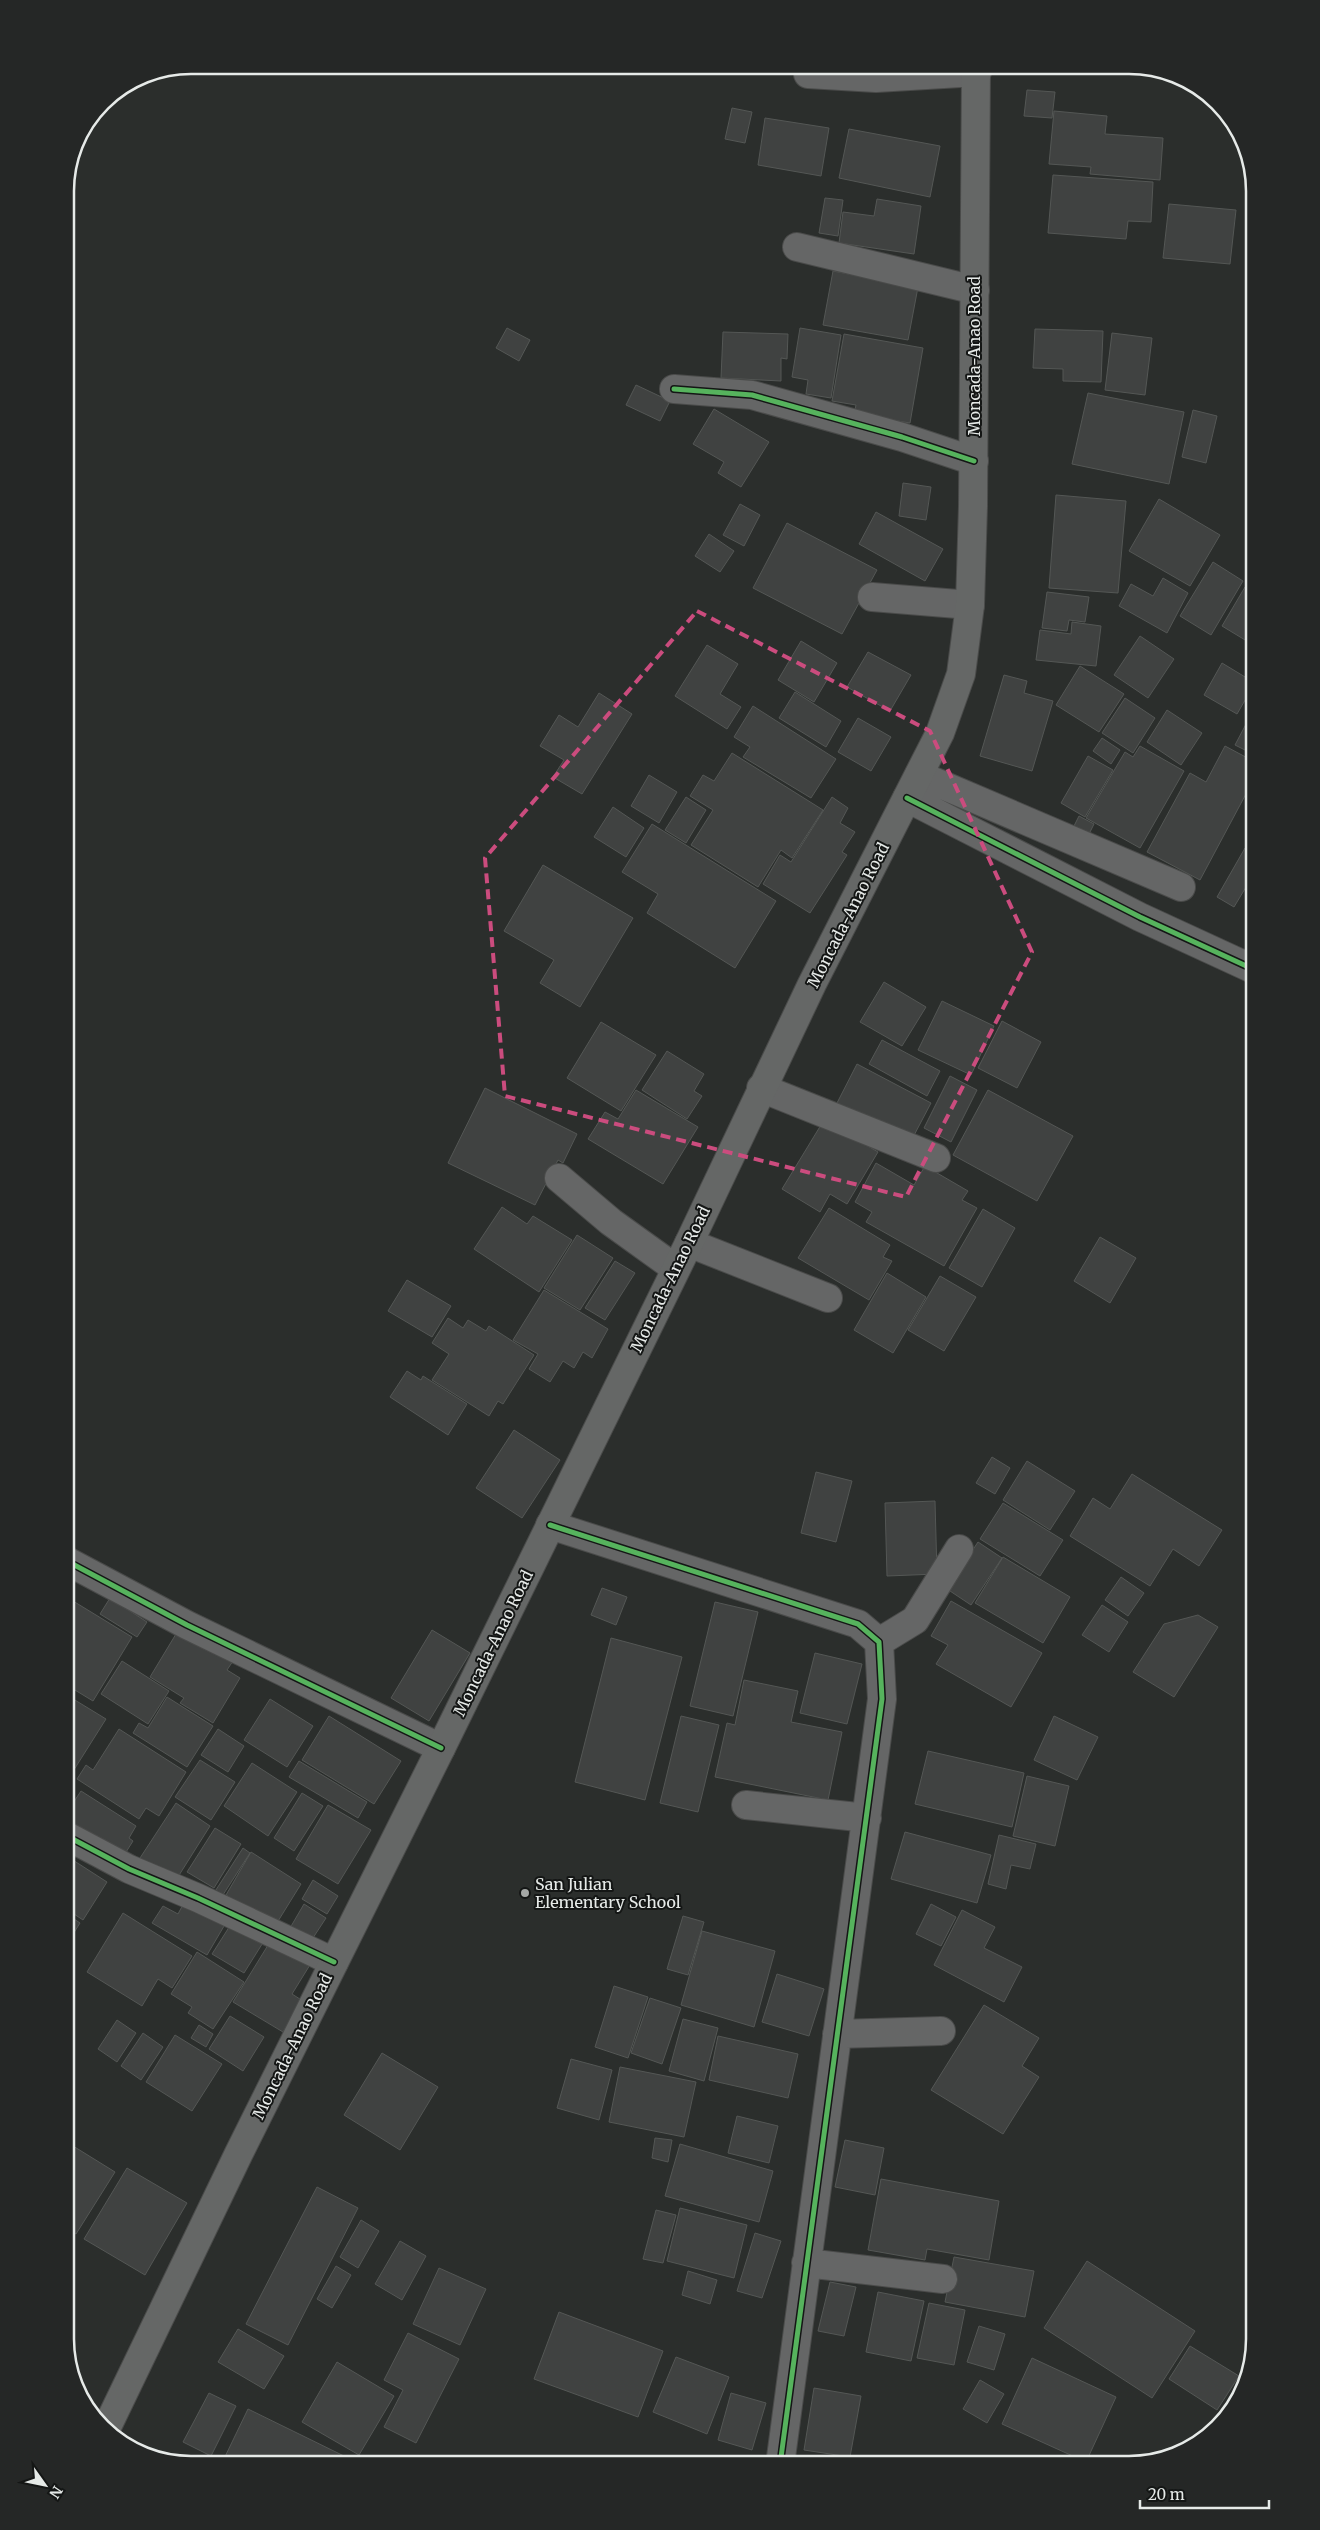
<svg xmlns="http://www.w3.org/2000/svg" width="1320" height="2530" font-family="Merriweather,serif">
<rect width="100%" height="100%" fill="#2b2e2c"/>
<path fill="#404241" stroke="#545755" d="M1027,90L1055,92L1052,118L1024,116Z
M732,108L752,112L745,143L725,139Z
M1054,111L1107,116L1105,134L1163,138L1160,180L1090,174L1091,167L1049,164Z
M765,118L829,128L821,176L758,165Z
M849,129L940,146L930,197L839,178Z
M1053,175L1153,182L1151,222L1128,221L1126,239L1048,233Z
M825,198L843,200L838,236L819,233Z
M877,199L921,206L914,254L839,243L843,212L874,216Z
M1169,204L1236,210L1230,264L1163,258Z
M833,271L918,287L908,340L823,325Z
M507,328L530,340L519,361L496,348Z
M800,328L841,335L831,398L806,394L808,380L792,377Z
M1035,329L1103,331L1101,382L1063,381V369L1033,368Z
M723,332L788,334L787,359L781,358V381L721,378Z
M1112,333L1152,338L1145,395L1105,390Z
M844,334L923,348L910,423L854,414L856,405L832,401Z
M636,385L670,401L660,421L626,405Z
M1088,393L1184,412L1169,484L1072,464Z
M714,409L769,442L741,487L718,473L724,462L693,444Z
M1193,410L1217,416L1206,463L1182,457Z
M903,483L931,487L926,520L899,516Z
M1056,495L1126,501L1118,593L1049,588Z
M1159,499L1220,535L1190,586L1129,551Z
M740,504L760,515L744,546L723,535Z
M876,512L943,549L925,581L859,544Z
M787,523L877,570L842,634L753,588Z
M709,534L734,551L720,572L695,556Z
M1213,562L1243,581L1211,635L1180,616Z
M1163,578L1188,593L1167,633L1119,606L1131,584L1153,596Z
M1245,587L1255,593V646L1222,626Z
M1047,592L1089,597L1085,622L1069,620L1067,631L1042,628Z
M1072,622L1101,626L1096,666L1036,660L1040,630L1071,634Z
M1140,636L1174,659L1148,698L1114,675Z
M801,641L837,663L814,702L778,680Z
M707,645L738,664L720,694L741,707L727,729L675,696Z
M868,652L911,675L890,711L847,687Z
M1222,663L1255,683L1237,714L1204,695Z
M1080,666L1124,694L1099,732L1056,705Z
M1004,675L1027,681L1024,693L1053,701L1032,771L980,756Z
M795,692L841,721L826,747L779,718Z
M599,693L632,714L582,794L553,777L564,760L540,746L559,715L578,727Z
M1125,698L1155,718L1133,753L1102,733Z
M753,706L836,759L811,798L743,757L750,747L734,737Z
M1255,707V755L1235,745Z
M1167,710L1202,733L1181,765L1147,742Z
M858,718L891,737L871,771L838,752Z
M1102,738L1120,750L1111,764L1093,751Z
M1140,746L1184,771L1140,848L1086,818L1125,752L1133,757Z
M1225,746L1255,762V777L1200,880L1147,852L1190,773L1206,782Z
M732,753L823,810L792,858L781,850L758,887L691,845L713,810L690,796L703,775L714,781Z
M1088,756L1113,770L1085,817L1061,803Z
M649,775L677,792L659,823L631,806Z
M686,797L706,810L686,843L665,830Z
M832,797L848,808L840,823L855,832L842,852L847,855L810,913L763,884L780,855L791,862Z
M613,807L644,828L626,857L594,837Z
M1079,816L1094,824L1087,838L1072,830Z
M652,824L776,901L735,968L647,913L658,894L622,872Z
M1245,848L1255,854V872L1234,907L1217,897Z
M543,865L633,918L580,1007L540,983L554,960L504,931Z
M884,982L926,1007L902,1046L860,1022Z
M942,1001L994,1026L971,1075L918,1050Z
M1002,1021L1041,1042L1017,1088L978,1068Z
M601,1022L656,1055L621,1111L567,1078Z
M882,1040L940,1071L927,1096L869,1064Z
M667,1051L704,1074L694,1091L702,1096L687,1119L642,1090Z
M857,1064L931,1103L911,1141L837,1103Z
M950,1076L977,1090L951,1142L924,1128Z
M485,1088L577,1134L563,1163L558,1160L535,1205L448,1163Z
M636,1090L698,1127L663,1184L588,1139L605,1112L618,1119Z
M988,1090L1073,1136L1037,1201L953,1155Z
M824,1120L878,1152L847,1204L830,1194L820,1212L782,1189Z
M876,1163L914,1185L925,1166L968,1191L962,1200L977,1208L944,1266L866,1222L872,1212L855,1202Z
M502,1207L527,1224L533,1216L572,1240L539,1292L474,1249Z
M829,1208L890,1245L883,1257L892,1261L869,1300L798,1258Z
M983,1209L1015,1228L982,1287L949,1268Z
M577,1235L613,1258L580,1310L544,1288Z
M1100,1237L1136,1258L1110,1303L1074,1281Z
M615,1261L635,1273L605,1320L585,1308Z
M887,1273L926,1297L893,1353L854,1330Z
M940,1276L976,1297L944,1351L908,1330Z
M407,1280L451,1306L432,1337L388,1311Z
M544,1290L608,1329L592,1358L583,1352L574,1368L563,1361L550,1382L529,1369L538,1354L513,1340Z
M448,1318L463,1328L468,1320L486,1331L489,1326L534,1355L503,1404L498,1401L489,1416L432,1380L449,1354L432,1343Z
M407,1371L421,1380L423,1376L467,1404L448,1435L390,1397Z
M514,1430L560,1460L522,1518L476,1488Z
M992,1457L1010,1468L995,1494L976,1483Z
M1027,1461L1075,1491L1050,1530L1003,1500Z
M816,1472L852,1481L836,1542L801,1533Z
M1132,1474L1222,1530L1199,1566L1173,1549L1150,1586L1070,1536L1093,1498L1110,1509Z
M935,1501L937,1574L887,1576L885,1503Z
M1003,1503L1063,1540L1040,1576L980,1539Z
M978,1542L1002,1558L971,1605L947,1589Z
M1003,1557L1070,1597L1043,1643L975,1603Z
M1121,1577L1144,1593L1128,1616L1105,1600Z
M602,1588L627,1597L616,1625L591,1615Z
M110,1598L147,1622L137,1637L100,1614Z
M73,1601L132,1637L93,1701L65,1684V1613Z
M951,1601L1042,1653L1011,1707L936,1664L948,1645L931,1636Z
M715,1602L758,1612L733,1716L690,1706Z
M1102,1605L1128,1622L1109,1652L1082,1635Z
M1198,1615L1218,1627L1174,1697L1133,1672L1164,1624Z
M179,1629L233,1661L227,1670L240,1678L213,1723L180,1703L184,1698L150,1677Z
M432,1630L470,1653L429,1721L391,1698Z
M611,1638L682,1657L645,1800L575,1782Z
M815,1653L862,1664L847,1724L800,1713Z
M122,1661L169,1691L148,1724L101,1694Z
M744,1680L798,1691L791,1722L842,1732L828,1800L715,1777L727,1723L735,1725Z
M65,1694L106,1719L65,1784Z
M167,1697L213,1726L187,1767L133,1733L139,1723L148,1728Z
M270,1699L313,1726L287,1767L244,1740Z
M329,1716L401,1761L374,1804L302,1760Z
M681,1716L719,1725L698,1812L660,1803Z
M1054,1716L1098,1737L1077,1780L1034,1760Z
M119,1729L186,1772L159,1816L146,1808L139,1819L77,1779L86,1765L93,1770Z
M218,1729L244,1746L228,1772L201,1755Z
M928,1751L1024,1773L1012,1827L915,1804Z
M200,1760L235,1782L211,1820L175,1797Z
M299,1761L367,1802L358,1818L289,1777Z
M252,1763L297,1792L268,1836L224,1806Z
M1027,1776L1069,1786L1055,1846L1013,1836Z
M81,1791L136,1826L129,1838L133,1841L121,1860L65,1823V1815Z
M302,1793L323,1806L294,1851L274,1838Z
M176,1803L210,1826L176,1880L140,1858Z
M328,1805L371,1830L338,1884L296,1859Z
M215,1828L241,1844L214,1888L187,1872Z
M905,1832L991,1855L977,1903L891,1879Z
M999,1835L1036,1844L1030,1869L1011,1865L1006,1889L988,1884Z
M243,1848L250,1853L219,1901L212,1896Z
M251,1852L301,1884L275,1926L226,1895Z
M65,1855L107,1882L83,1920L65,1908Z
M313,1880L338,1896L327,1914L302,1899Z
M187,1897L227,1921L207,1955L152,1923L163,1906L178,1914Z
M304,1904L326,1918L311,1941L290,1928Z
M931,1904L956,1917L941,1946L916,1934Z
M962,1910L995,1927L984,1948L1022,1967L1004,2002L934,1965Z
M65,1913L80,1923L65,1947Z
M123,1913L192,1956L172,1988L158,1979L142,2006L87,1972Z
M683,1916L704,1922L688,1975L667,1969Z
M233,1921L264,1941L244,1973L212,1954Z
M702,1931L775,1951L754,2027L681,2005Z
M273,1937L313,1960L292,1994L303,2001L283,2032L233,2002Z
M197,1952L244,1982L213,2029L188,2013L192,2007L171,1994Z
M777,1974L824,1989L809,2036L762,2022Z
M614,1986L648,1997L628,2058L595,2047Z
M650,1998L681,2008L662,2064L631,2053Z
M984,2005L1039,2038L1022,2066L1039,2077L1003,2134L931,2090Z
M230,2016L264,2037L243,2071L209,2049Z
M683,2019L718,2028L704,2081L669,2071Z
M117,2020L136,2033L117,2062L98,2049Z
M199,2025L213,2034L206,2047L191,2038Z
M143,2033L163,2047L141,2080L121,2066Z
M175,2035L222,2064L192,2111L146,2082Z
M718,2036L798,2054L788,2098L709,2080Z
M382,2053L438,2087L400,2150L344,2115Z
M571,2059L612,2070L599,2120L557,2108Z
M620,2067L696,2082L684,2137L609,2122Z
M737,2116L778,2126L769,2163L728,2153Z
M655,2138L672,2140L668,2162L652,2158Z
M845,2140L884,2148L875,2195L835,2187Z
M65,2141L115,2172L76,2234L65,2227Z
M680,2144L773,2171L759,2222L665,2196Z
M127,2168L187,2203L145,2275L84,2239Z
M881,2179L999,2201L989,2260L927,2249L925,2260L868,2250Z
M317,2187L358,2208L288,2345L246,2324Z
M680,2208L747,2225L734,2278L667,2261Z
M656,2210L676,2215L663,2263L643,2259Z
M361,2220L379,2231L358,2268L340,2257Z
M755,2233L781,2241L762,2298L737,2291Z
M400,2241L426,2256L402,2300L375,2284Z
M954,2257L1034,2271L1025,2317L945,2302Z
M1087,2261L1195,2331L1152,2398L1044,2328Z
M336,2266L351,2275L332,2308L317,2299Z
M439,2268L486,2289L460,2345L413,2324Z
M688,2271L717,2280L710,2304L682,2295Z
M830,2282L856,2287L844,2336L818,2331Z
M878,2292L924,2301L911,2361L866,2352Z
M929,2303L965,2310L954,2365L917,2358Z
M559,2312L663,2351L638,2417L534,2379Z
M979,2326L1005,2334L994,2370L967,2362Z
M238,2329L284,2356L264,2389L218,2362Z
M408,2333L459,2359L416,2443L384,2427L403,2390L384,2380Z
M1190,2346L1239,2376L1217,2410L1169,2379Z
M676,2357L729,2377L707,2434L653,2412Z
M1032,2358L1116,2397L1086,2462L1002,2424Z
M337,2362L394,2396L359,2455L302,2422Z
M980,2380L1004,2394L987,2423L963,2409Z
M814,2388L861,2396L850,2457L804,2450Z
M209,2393L236,2406L211,2456L183,2442Z
M731,2393L766,2403L752,2450L718,2440Z
M248,2409L346,2457L343,2465H221Z"/>
<g fill="none" stroke-linecap="round" stroke-linejoin="round">
<g stroke="#4a4b4a" stroke-width="30">
<path id="minor" d="M808,74L876,78L977,72
M797,247L975,290
M674,389L752,395L902,437L974,461
M872,597L970,605
M919,775L1181,887
M907,798L1140,917L1255,970
M761,1088L936,1158
M559,1178L611,1222L675,1268
M689,1243L828,1298
M550,1525L858,1624L879,1642L882,1699L780,2465
M65,1560L187,1625L441,1748
M879,1642L915,1620L959,1549
M746,1805L867,1818
M65,1835L129,1869L198,1898L334,1962
M837,2034L941,2031
M806,2263L943,2279"/>
</g>
<g stroke="#4a4b4a" stroke-width="30">
<path id="major" d="M106,2429L239,2153L441,1748L689,1243L812,984L940,733L961,674L970,605L973,506L976,65"/>
</g>
<use href="#minor" stroke="#656666" stroke-width="28"/>
<use href="#major" stroke="#656766" stroke-width="28"/>
<g stroke="#141615" stroke-width="8">
<path id="cycleway" d="M674,389L752,395L902,437L974,461
M907,798L1140,917L1255,970
M550,1525L858,1624L879,1642L882,1699L780,2465
M65,1560L187,1625L441,1748
M65,1835L129,1869L198,1898L334,1962"/>
</g>
<use href="#cycleway" stroke="#56b35d" stroke-width="5"/>
</g>
<path fill="none" stroke="#cb4c7e" stroke-width="4" stroke-dasharray="10 6" stroke-linejoin="round" d="M697,611L930,731L1032,952L906,1197L505,1096L485,858Z"/>
<circle fill="#a5a8a6" stroke="#141615" stroke-width="2" cx="525" cy="1893" r="5"/>
<g text-anchor="middle" stroke-width="4" stroke-linejoin="round" paint-order="stroke">
<g font-size="16" fill="#e6eae8" stroke="#141615">
<text transform="translate(974 356) rotate(-90)" y="6">Moncada-Anao Road</text>
<text transform="translate(848 915) rotate(-63)" y="6">Moncada-Anao Road</text>
<text transform="translate(670 1279) rotate(-64)" y="6">Moncada-Anao Road</text>
<text transform="translate(493 1643) rotate(-64)" y="6">Moncada-Anao Road</text>
<text transform="translate(292 2046) rotate(-64)" y="6">Moncada-Anao Road</text>
</g>
<g font-size="16" fill="#e6eae8" stroke="#141615" text-anchor="start">
<text x="535" y="1890">San Julian<tspan x="535" dy="18">Elementary School</tspan></text>
</g>
</g>
<path d="M0 0H1320V2530H0ZM191 74H1129A117 117 0 0 1 1246 191V2339A117 117 0 0 1 1129 2456H191A117 117 0 0 1 74 2339V191A117 117 0 0 1 191 74Z" fill="#252726" fill-rule="evenodd"/>
<path fill="none" stroke="#e6eae8" stroke-width="2.5" d="M191 74H1129A117 117 0 0 1 1246 191V2339A117 117 0 0 1 1129 2456H191A117 117 0 0 1 74 2339V191A117 117 0 0 1 191 74Z"/>
<g transform="translate(45 2485) rotate(123)" stroke="#141615" stroke-width="4" paint-order="stroke">
<path d="M0-4L9 19L0 12L-9 19Z" fill="#e6eae8"/>
<text y="-8" font-size="14" font-weight="bold" text-anchor="middle" fill="#e6eae8">N</text>
</g>
<path d="M1140 2500v8h129v-8" fill="none" stroke="#e6eae8" stroke-width="2.5"/>
<text x="1148" y="2500" font-size="15" fill="#e6eae8" stroke="#141615" stroke-width="4" paint-order="stroke">20 m</text>
</svg>
